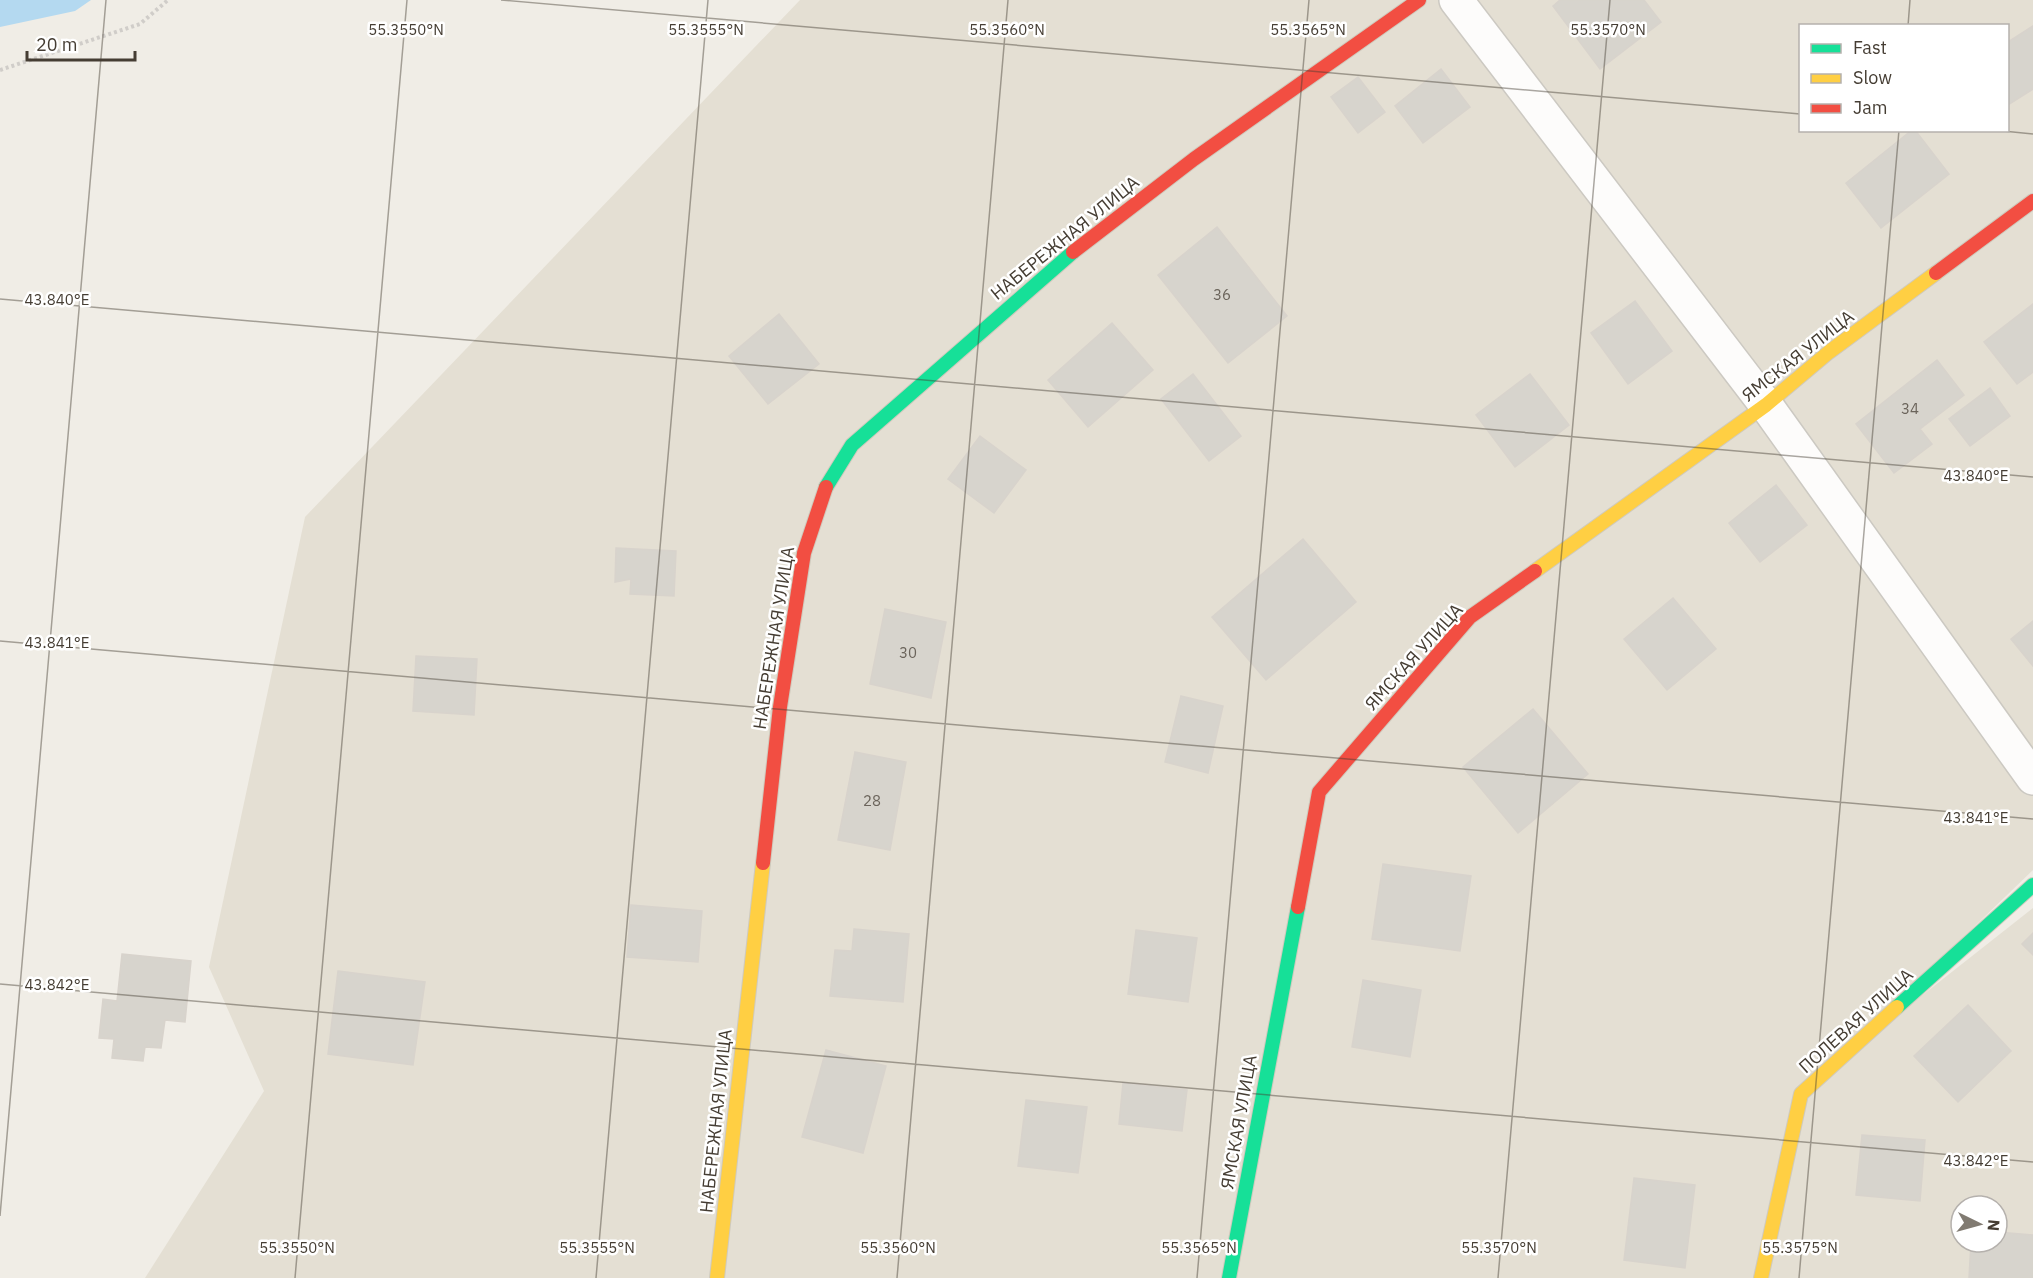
<svg xmlns="http://www.w3.org/2000/svg" width="2033" height="1278" font-family="'IBM Plex Sans',sans-serif">
<rect width="100%" height="100%" fill="#f0ede6"/>
<path fill="#e4dfd3" fill-rule="evenodd" d="M800,0H2033V870L1816,1079L2033,908V1278H145L264,1091L209,967L305,517ZM1800,26H2008V130H1800ZM1961,1206H1997V1242H1961Z"/>
<path fill="#b4d9f0" d="M0,0H91L75,11L0,27Z"/>
<path fill="#d7d4cd" stroke="#d8d3cc" stroke-width="1.5" d="M1560,0H1644L1661,22L1600,69L1553,6Z
M2033,26V89L2008,105V42Z
M1441,69L1470,107L1423,143L1395,106Z
M1358,77L1385,112L1358,133L1331,97Z
M1912,130H1915L1949,174L1881,228L1846,183Z
M1217,227L1287,316L1228,363L1158,275Z
M1635,301L1672,351L1628,384L1591,333Z
M2033,304V372L2017,384L1984,342Z
M779,314L819,364L768,404L729,356Z
M1112,323L1153,370L1088,427L1048,380Z
M1937,360L1964,395L1920,429L1932,444L1894,473L1856,424Z
M1193,374L1241,436L1209,461L1161,399Z
M1530,374L1569,425L1515,467L1476,415Z
M1990,388L2010,416L1970,446L1949,419Z
M980,436L1026,470L994,513L948,479Z
M1776,485L1807,525L1760,562L1729,523Z
M1303,539L1356,602L1266,680L1212,617Z
M616,548L676,551L674,596L630,594L631,579L615,582Z
M1673,598L1716,649L1667,690L1624,639Z
M885,609L946,622L931,698L870,684Z
M2033,621V666L2011,639Z
M416,656L477,659L474,715L413,711Z
M1181,696L1223,706L1208,773L1165,762Z
M1533,709L1588,774L1518,833L1463,767Z
M855,752L906,762L890,850L838,840Z
M1383,864L1471,876L1460,951L1372,939Z
M631,905L702,911L698,962L627,957Z
M854,929L909,934L903,1002L830,996L835,950L852,951Z
M1136,930L1197,938L1188,1002L1128,994Z
M2033,933V955L2022,944Z
M122,954L191,961L185,1022L165,1020L161,1048L145,1047L143,1061L112,1058L114,1039L99,1038L103,999L117,1001Z
M338,971L425,982L413,1065L328,1054Z
M1363,980L1421,990L1410,1057L1352,1047Z
M1968,1005L2011,1051L1958,1102L1914,1056Z
M826,1050L886,1066L863,1153L802,1137Z
M1123,1083L1187,1090L1182,1131L1119,1124Z
M1026,1100L1087,1107L1078,1173L1018,1166Z
M1862,1135L1925,1140L1920,1201L1856,1195Z
M1634,1178L1695,1185L1685,1268L1624,1260Z
M1997,1232L2033,1235V1278H1969L1971,1242H1997Z"/>
<g fill="none" stroke-linecap="round" stroke-linejoin="round">
<g stroke="#ccc9c2" stroke-width="36">
<path id="street" d="M1456,0L1766,405L2033,778"/>
</g>
<g stroke="#cfcabd" stroke-width="16">
<path id="fast" d="M826,487L852,445L1073,252
M1897,1007L2033,885
M1229,1278L1298,907"/>
</g>
<g stroke="#cfcabd" stroke-width="16">
<path id="slow" d="M1535,571L1766,405L1829,352L1936,273
M717,1278L763,863
M1761,1278L1801,1094L1897,1007"/>
</g>
<g stroke="#cfcabd" stroke-width="16">
<path id="jam" d="M1073,252L1194,159L1419,0
M1936,273L2033,201
M763,863L780,707L804,553L826,487
M1298,907L1319,792L1470,617L1535,571"/>
</g>
<path stroke="#d0cdc9" stroke-width="4" stroke-dasharray="3 3" stroke-linecap="butt" d="M0,70L140,24L168,0"/>
<use href="#street" stroke="#fdfcfb" stroke-width="33"/>
<use href="#fast" stroke="#16e098" stroke-width="14"/>
<use href="#slow" stroke="#ffcf43" stroke-width="14"/>
<use href="#jam" stroke="#f24e42" stroke-width="14"/>
</g>
<path fill="none" stroke="#453d33" stroke-width="1.5" stroke-opacity="0.45" d="M501,0L1800,114M1908,26L1910,0M1993,130L2033,134M0,299L2033,477M0,641L2033,819M0,984L2033,1162M0,1216L106,0M295,1278L407,0M596,1278L708,0M897,1278L1008,0M1197,1278L1309,0M1498,1278L1610,0M1799,1278L1899,130"/>
<g text-anchor="middle" stroke-width="5" stroke-linejoin="round" paint-order="stroke">
<g font-size="15" fill="#6b645b">
<text x="1222" y="300">36</text>
<text x="1910" y="414">34</text>
<text x="908" y="658">30</text>
<text x="872" y="806">28</text>
</g>
<g font-size="18" fill="#453d33" stroke="#fff">
<text transform="translate(1065 238) rotate(-39)" y="6">НАБЕРЕЖНАЯ УЛИЦА</text>
<text transform="translate(1798 356) rotate(-38)" y="6">ЯМСКАЯ УЛИЦА</text>
<text transform="translate(774 638) rotate(-81)" y="6">НАБЕРЕЖНАЯ УЛИЦА</text>
<text transform="translate(1414 657) rotate(-48)" y="6">ЯМСКАЯ УЛИЦА</text>
<text transform="translate(1856 1021) rotate(-42)" y="6">ПОЛЕВАЯ УЛИЦА</text>
<text transform="translate(716 1121) rotate(-84)" y="6">НАБЕРЕЖНАЯ УЛИЦА</text>
<text transform="translate(1239 1122) rotate(-80)" y="6">ЯМСКАЯ УЛИЦА</text>
</g>
</g>
<g font-size="15" text-anchor="middle" fill="#453d33" stroke="#fff" stroke-width="5" stroke-linejoin="round" paint-order="stroke">
<text x="406" y="35">55.3550°N</text>
<text x="706" y="35">55.3555°N</text>
<text x="1007" y="35">55.3560°N</text>
<text x="1308" y="35">55.3565°N</text>
<text x="1608" y="35">55.3570°N</text>
<text x="57" y="305">43.840°E</text>
<text x="1976" y="481">43.840°E</text>
<text x="57" y="648">43.841°E</text>
<text x="1976" y="823">43.841°E</text>
<text x="57" y="990">43.842°E</text>
<text x="1976" y="1166">43.842°E</text>
<text x="297" y="1253">55.3550°N</text>
<text x="597" y="1253">55.3555°N</text>
<text x="898" y="1253">55.3560°N</text>
<text x="1199" y="1253">55.3565°N</text>
<text x="1499" y="1253">55.3570°N</text>
<text x="1800" y="1253">55.3575°N</text>
</g>
<rect x="1799" y="24" width="210" height="108" fill="#ffffff" stroke="#b5b1ad" stroke-width="1.5"/>
<rect x="1811" y="44" width="30" height="9" fill="#16e098" stroke="#b5b1ad" stroke-width="1.5"/>
<text x="1853" y="54" font-size="18" fill="#453d33">Fast</text>
<rect x="1811" y="74" width="30" height="9" fill="#ffcf43" stroke="#b5b1ad" stroke-width="1.5"/>
<text x="1853" y="84" font-size="18" fill="#453d33">Slow</text>
<rect x="1811" y="104" width="30" height="9" fill="#f24e42" stroke="#b5b1ad" stroke-width="1.5"/>
<text x="1853" y="114" font-size="18" fill="#453d33">Jam</text>
<g transform="translate(1979 1224) rotate(95)"><circle r="28" fill="#ffffff" stroke="#b5b1ad" stroke-width="1.5"/>
<path d="M0-4.5L10 22L0 15L-10 22Z" fill="#817b72"/>
<text y="-9" font-size="16" font-weight="bold" text-anchor="middle" fill="#453d33">N</text>
</g>
<path d="M27 51v9h108v-9" fill="none" stroke="#453d33" stroke-width="3"/>
<text x="36" y="51" font-size="18" fill="#453d33" stroke="#ffffff" stroke-width="4.5" paint-order="stroke">20 m</text>
</svg>
